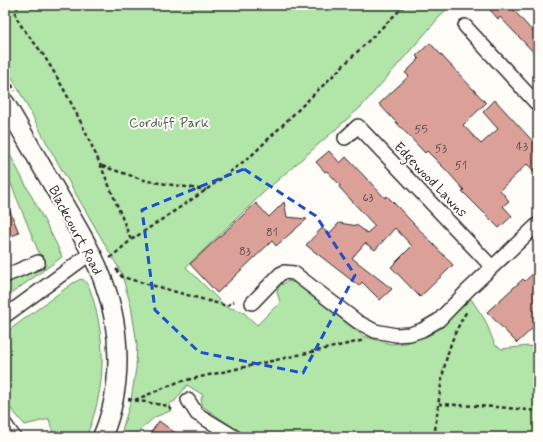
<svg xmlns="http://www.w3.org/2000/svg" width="543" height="442" font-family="Mynerve,sans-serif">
<rect width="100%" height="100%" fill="#fdfcf7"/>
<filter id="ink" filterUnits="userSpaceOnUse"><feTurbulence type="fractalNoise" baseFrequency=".025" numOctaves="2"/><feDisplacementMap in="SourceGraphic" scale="8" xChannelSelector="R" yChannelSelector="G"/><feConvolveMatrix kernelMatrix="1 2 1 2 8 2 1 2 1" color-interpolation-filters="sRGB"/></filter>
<g filter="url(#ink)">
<path fill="#b1e6a8" stroke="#6e886a" d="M5,5H450L361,107L262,194L186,267L226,307L242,311L257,325L280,302L277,292L279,286L288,281L295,283L363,336L391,344L406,343L432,334L471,299L485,320L495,345L502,349L528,346L538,348V437H247L202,406L201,399L203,395L187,385L175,401L169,404L170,411L155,417L134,435L133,437H120L131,400L136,368L137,344L131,306L121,272L51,151L5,64Z
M5,145L57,245L62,257L5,298V283L45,268L5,169Z
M81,279C88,280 91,292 93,299C107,346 105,392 86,437H54L49,419L25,425L5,402V333L73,283Z"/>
<path fill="#dba198" stroke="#2b2b2b" d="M486,5H513L511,7L533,32L538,27V57L500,17L498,19Z
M430,43L486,103L463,125L481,144L498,129L483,112L495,100L538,147V175L527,164L500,190L509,201L503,206L512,216L499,228L462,191L464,190L447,171L427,151L425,153L379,104L409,76L405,73L419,59L416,56Z
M329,151L340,163L346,157L385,198L387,196L393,202L453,265L420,297L391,267L412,246L395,228L375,250L365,243L352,258L392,289L380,300L362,282L359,286L306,245L322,228L329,234L339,223L358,226L367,233L375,226L339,187L340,185L327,171L325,172L316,162Z
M5,199L19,233L5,239Z
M284,202L287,217L307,219L276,246L272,241L217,293L190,264L256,203L269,217Z
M538,269V323L517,343L487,312L523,279L525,281Z
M159,421L181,437H148Z"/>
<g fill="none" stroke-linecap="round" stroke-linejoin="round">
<g stroke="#2b2b2b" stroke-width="16">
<path id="street" d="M465,26L538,105
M345,138L358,126L492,267
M5,276L38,262
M252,303L280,274L284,272L294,273L358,322L375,331L396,335L410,334L422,330L439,320L468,290L538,224
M5,316L91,253
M188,400L197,414L235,437
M5,424L14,437"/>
</g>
<g stroke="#2b2b2b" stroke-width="21">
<path id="secondary" d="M5,103C23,133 40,164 58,194C74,222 92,250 103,280C122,330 123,388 102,437"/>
</g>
<path stroke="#2b2b2b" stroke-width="2.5" stroke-dasharray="4 3" stroke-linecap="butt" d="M18,5C17,9 15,12 16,16C19,26 38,46 44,56C81,114 106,177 131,240
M5,72L15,91
M102,166L147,181L206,190
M110,258L131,240L206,190L251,156L405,5
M116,269L122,277L227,306L234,301
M128,399L168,406L174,412
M135,400L178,382L365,340
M439,404L497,407L538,411
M434,437C441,390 441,352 467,311"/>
<use href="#street" stroke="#fdfcf7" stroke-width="13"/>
<use href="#secondary" stroke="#fdfcf7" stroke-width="18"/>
</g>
</g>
<path fill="none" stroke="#1d4ed8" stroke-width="3" stroke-dasharray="8 5" stroke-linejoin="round" d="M244,169L316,216L355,275L303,373L199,352L155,310L142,210Z"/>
<g text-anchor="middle" stroke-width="4" stroke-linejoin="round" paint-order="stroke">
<g font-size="12" fill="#574846">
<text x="421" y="133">55</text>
<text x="522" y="150">43</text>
<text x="441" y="152">53</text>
<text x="461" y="169">51</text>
<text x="368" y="201">63</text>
<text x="272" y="236">81</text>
<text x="245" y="255">83</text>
</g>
<g font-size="14" fill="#4c5a4a" stroke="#fdfcf7">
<text x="169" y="127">Corduff Park</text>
</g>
<g font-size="14" fill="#2b2b2b" stroke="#fdfcf7">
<text transform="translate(431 179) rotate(46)" y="5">Edgewood Lawns</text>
<text transform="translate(76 230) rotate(62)" y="5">Blackcourt Road</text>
</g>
</g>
<rect width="543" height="442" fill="none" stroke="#fdfcf7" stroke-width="20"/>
<rect x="10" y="10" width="523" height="422" fill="none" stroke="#2b2b2b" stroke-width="1.5" filter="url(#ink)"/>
</svg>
